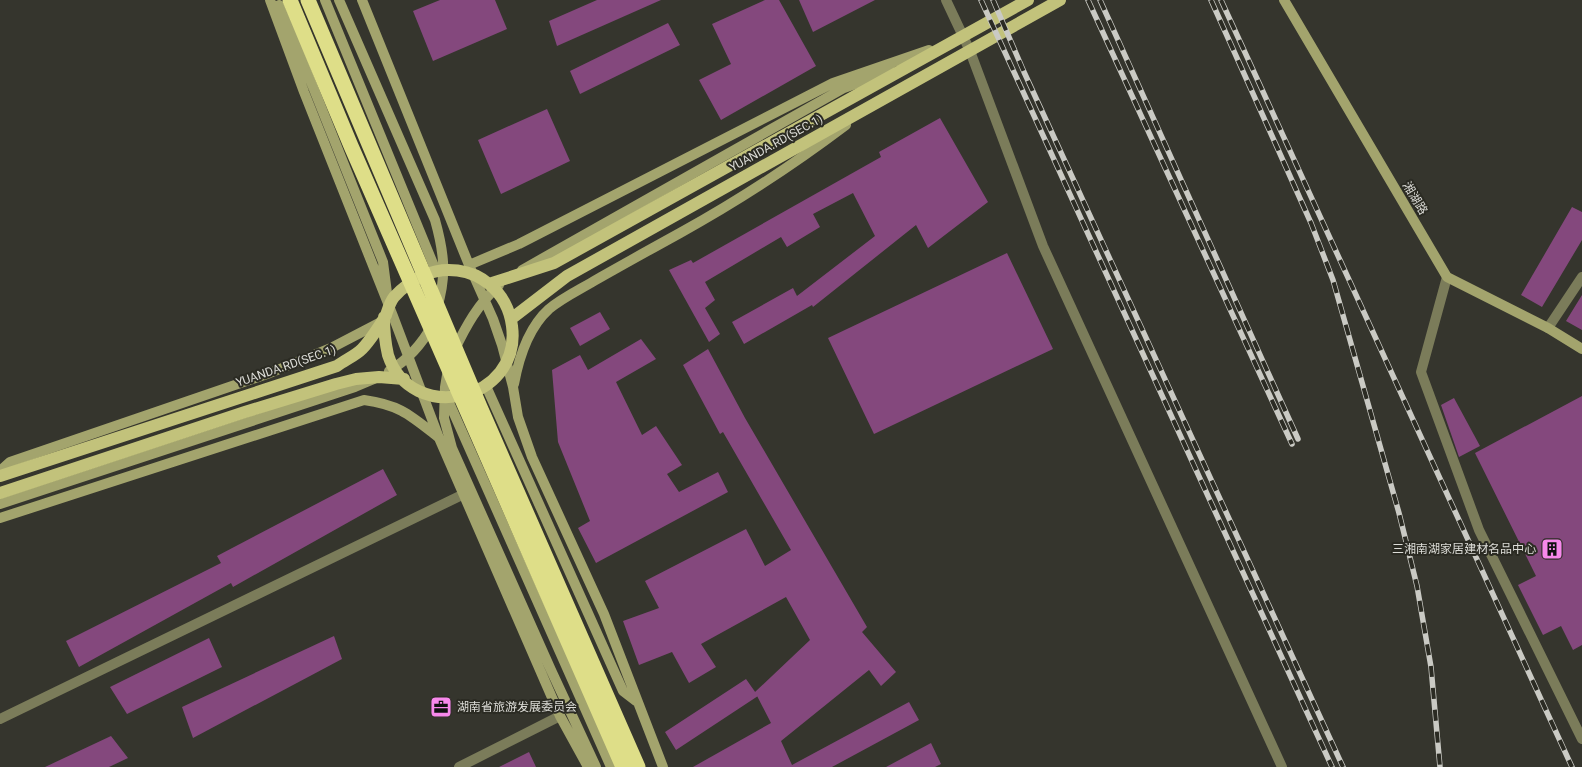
<svg xmlns="http://www.w3.org/2000/svg" width="1582" height="767" font-family="Roboto,'Noto Sans SC',sans-serif">
<rect width="100%" height="100%" fill="#35352d"/>
<path fill="#84487d" d="M440,0H495L507,29L433,61L413,11Z
M597,0H661L557,46L549,21Z
M765,0H779L816,66L721,120L699,80L731,64L712,24Z
M799,0H875L813,32Z
M668,23L680,45L580,94L570,71Z
M547,109L570,161L501,194L478,140Z
M940,118L988,202L928,248L916,225L813,307L812,305L744,344L732,322L793,288L797,296L875,236L853,193L813,214L820,227L787,247L781,237L705,282L715,300L705,308L720,334L709,342L669,270L691,260L693,263L881,157L879,152Z
M1572,207L1582,212V240L1542,307L1521,295Z
M1007,253L1053,349L874,434L828,338Z
M1582,295V330L1566,321Z
M600,312L610,329L580,346L570,328Z
M641,339L656,359L616,382L642,435L656,426L682,465L667,474L679,492L718,472L728,492L596,563L578,528L590,521L558,442L552,370L580,355L588,370Z
M708,349L745,418L867,627L862,632L896,672L881,686L869,670L781,741L792,765L909,702L919,720L832,767H693L771,723L755,692L810,640L786,597L701,644L716,667L689,683L672,652L639,665L623,621L659,608L645,581L746,529L765,566L791,550L723,432L720,434L683,365Z
M1582,396V645L1573,650L1561,626L1543,635L1518,585L1536,576L1475,453Z
M1454,398L1480,446L1459,457L1441,405Z
M383,469L397,495L233,587L231,583L79,667L66,641L221,563L217,556Z
M334,636L342,659L193,738L182,707Z
M209,638L222,667L127,714L110,687Z
M746,679L758,696L676,750L665,732Z
M111,736L128,758L109,767H45Z
M931,743L941,764L935,767H886Z
M529,752L536,767H499Z"/>
<g fill="none" stroke-linecap="round" stroke-linejoin="round">
<path stroke="#7b7c5a" stroke-width="10" d="M946,0L970,51L1043,246L1282,767
M1447,277L1421,372L1479,530L1582,739
M1548,328L1582,277
M0,719L464,494
M459,767L560,716"/>
<path stroke="#a3a46d" stroke-width="10" d="M270,0L304,92L393,316L439,438L560,716L588,767
M325,0L436,271
M339,0L435,220C444,252 447,276 437,308
M362,0L469,265L493,319L502,345L513,387L518,417L532,457L604,614L663,767
M1284,0L1447,277L1548,328L1582,349
M279,5L297,47L383,262L387,293
M469,265L519,244L833,83L929,50
M522,270L844,88L891,71
M454,351C466,326 478,304 499,285
M448,369L445,387L444,418L452,448L551,670L596,767
M389,371C408,360 422,344 433,324
M514,384C519,357 528,328 549,309C562,298 579,290 594,281C622,265 651,249 680,233C738,201 793,165 846,125
M486,386L623,691L636,701
M447,398L611,767
M0,471L10,462L270,373L333,347L381,322
M0,504L355,387L374,379
M0,518L364,400C400,405 410,415 438,437"/>
<path stroke="#c2c27b" stroke-width="12" d="M489,284L554,263L1028,0
M511,319L567,276L1060,0
M0,476L337,366C345,360 355,356 362,349C369,342 381,324 386,315C388,309 390,302 394,297C401,289 414,279 424,275C445,266 471,269 489,284C502,294 510,310 512,326C522,401 411,426 388,355C385,342 384,330 384,317
M0,493L245,412L336,384L356,379L379,377L404,379"/>
<path stroke="#dede88" stroke-width="15" d="M290,0L351,146L623,767
M308,0L480,407L638,767"/>
<g stroke="#cacac4" stroke-width="5.5">
<path id="rail" d="M981,0L1332,767
M993,0L1024,72L1343,767
M1088,0L1292,444
M1100,0L1298,439
M1211,0L1311,223L1333,280L1399,513L1417,586L1431,667L1440,767
M1221,0L1572,767"/>
</g>
<use href="#rail" stroke="#2b2b23" stroke-width="4" stroke-dasharray="11" stroke-linecap="butt"/>
</g>
<defs>
<g id="building-square" transform="scale(1.125)"><rect x="-9" y="-9" width="18" height="18" rx="4" fill="#f788eb" stroke="#2b2b23"/><path d="M-4-6H4V6H1V3H-1V6H-4ZM-2.5-4.3h1.7v1.8h-1.7ZM.8-4.3h1.7v1.8H.8ZM-2.5-1h1.7V.8h-1.7ZM.8-1h1.7V.8H.8Z" fill="#111"/></g>
<g id="office-square" transform="scale(1.125)"><rect x="-9" y="-9" width="18" height="18" rx="4" fill="#f788eb" stroke="#2b2b23"/><path d="M-6-3h4V-5.5h4V-3h4V5H-6ZM-1-4.5V-3h2v-1.5ZM-6 0V1H6V0Z" fill="#111"/></g>
</defs>
<g fill-rule="evenodd">
<use href="#building-square" x="1552" y="549"/>
<use href="#office-square" x="441" y="707"/>
</g>
<g text-anchor="middle" stroke-width="4" stroke-linejoin="round" paint-order="stroke">
<g font-size="12" fill="#dcdcd7" stroke="#2b2b23">
<text transform="translate(776 143) rotate(-29)" y="4">YUANDA.RD(SEC.1)</text>
<text transform="translate(1415 198) rotate(59)" y="4">湘湖路</text>
<text transform="translate(286 366) rotate(-19)" y="4">YUANDA.RD(SEC.1)</text>
</g>
<g font-size="12" fill="#dcdcd7" stroke="#2b2b23" text-anchor="end">
<text x="1536" y="553">三湘南湖家居建材名品中心</text>
<text x="457" y="711" text-anchor="start">湖南省旅游发展委员会</text>
</g>
</g>
</svg>
